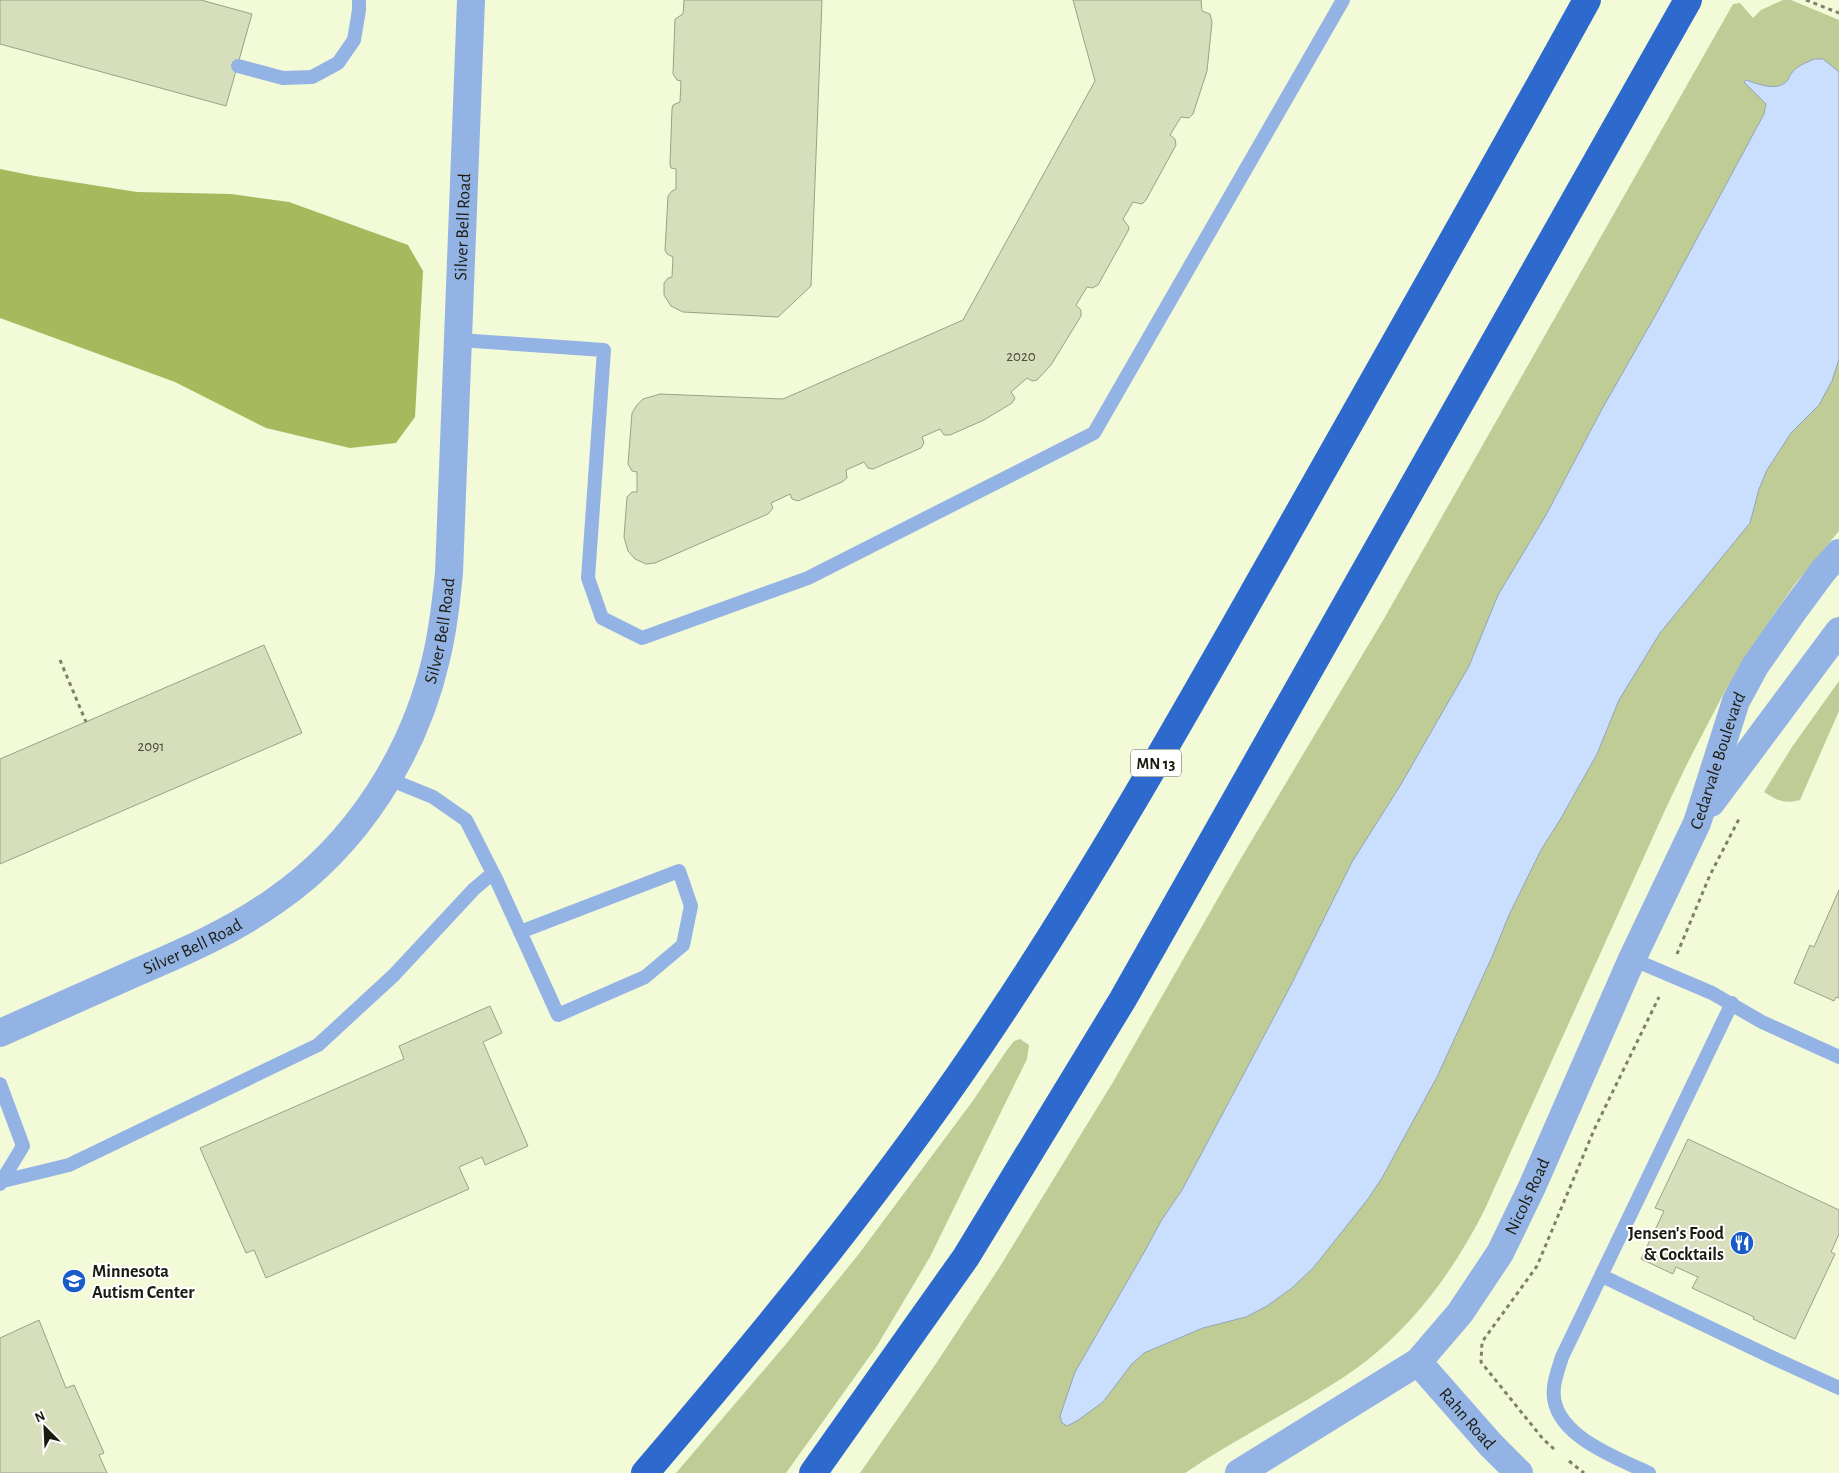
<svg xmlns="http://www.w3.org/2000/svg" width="1839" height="1473" font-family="'Alegreya Sans',sans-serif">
<rect width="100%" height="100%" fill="#f2fad8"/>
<path fill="#c0cc96" d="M1783,0H1791L1839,20V531L1795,584L1770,620L1725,691L1689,760L1666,808L1484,1211C1451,1276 1406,1336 1344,1377C1292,1411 1237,1438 1185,1473H860L935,1365L999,1268L1113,1082L1237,865L1385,617L1733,4L1740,3L1753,18L1761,10Z
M1839,681V711L1800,800C1784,804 1778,801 1764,792L1792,747Z
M1020,1039L1029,1045L1027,1059L930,1257L877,1346L786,1473H676L786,1344L858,1255L972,1102L1007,1050L1014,1041Z"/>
<path fill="#a7b85d" d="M0,169L35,176L137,192L231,194L289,202L408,245L423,271L415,417L396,443L350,448L266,428L175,382L0,318Z"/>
<path fill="#cadefd" stroke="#95a4b6" d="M1814,59H1823L1839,72V359L1832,381L1819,405L1791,433L1767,470L1759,489L1750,523L1660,633L1619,700L1597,754L1560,820L1541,850L1509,915L1492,957L1437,1077L1382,1178L1368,1199L1314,1267L1292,1288L1267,1306L1246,1317L1203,1328L1144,1353L1131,1365L1103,1402L1077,1421L1067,1426L1062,1423L1060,1416L1075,1372L1146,1249L1161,1221L1182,1190L1290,987L1352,862L1400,786L1469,666L1498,595L1546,515L1602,409L1659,309L1764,114L1766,104L1744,82L1746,80C1758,84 1777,92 1787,81C1789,79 1789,76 1791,74C1796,66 1806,63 1814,59Z"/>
<path fill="#d6debc" stroke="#9aa282" d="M0,0H201L252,14L226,106L0,44Z
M684,0H822L811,286L778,317L683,312L671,306L664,295V283L668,278L672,277L673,257L667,254L665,250L668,196L672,191L676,189V169L671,168L670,164L672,109L673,105L680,102L681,81L677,80L673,74L675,19L683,14Z
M1073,0H1201L1202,11L1210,14L1212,22L1207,71L1193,114L1189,118L1181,117L1170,135L1175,139L1176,145L1146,200L1142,204L1133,202L1123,219L1129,227L1128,231L1098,285L1092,288L1087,287L1076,305L1081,310V316L1051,365L1037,380L1032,381L1027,378L1011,392L1015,398L1012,403L984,420L950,435H944L940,429L922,437L924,443L921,448L873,469L868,468L864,462L846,470L847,478L842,482L798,501L792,499L790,494L771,503L773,508L768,514L655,563L646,564L635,559L628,551L624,537L627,497L632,492H637V472L632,471L628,464L632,413L637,405L643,399L660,394L783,399L963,320L1095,81Z
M264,645L302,733L0,864V759Z
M1839,890V998L1836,997L1834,1001L1794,983L1810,945L1814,947Z
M490,1006L502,1033L483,1042L528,1146L485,1165L482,1157L459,1167L469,1189L266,1278L254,1250L246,1253L200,1148L404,1059L399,1046Z
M1688,1139L1839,1210V1234L1831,1252L1835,1254L1795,1339L1753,1319L1754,1317L1692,1288L1698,1277L1676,1267L1673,1274L1641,1259L1664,1211L1655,1208Z
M39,1320L66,1388L74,1385L104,1453L99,1455L107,1473H0V1338Z"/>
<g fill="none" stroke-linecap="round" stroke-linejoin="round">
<path stroke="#7d816b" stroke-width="3" stroke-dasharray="4 4" stroke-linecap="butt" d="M1806,0L1839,13
M60,660L86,722
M1677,954L1710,875L1739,819
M1554,1449L1543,1439L1481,1362L1482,1342L1537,1266L1594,1130L1659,997
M1569,1461L1584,1473"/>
<path stroke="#94b3e5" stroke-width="14" d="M238,66L283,78L312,77L338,63L354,40L359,10V0
M459,340L604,350L588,578L602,618L642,638L808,578L1094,433L1343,0
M389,779L433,797L466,820L497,881L558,1015L645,977L683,945L691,906L679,871L520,932
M1632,959L1712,993L1762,1022L1839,1057
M0,1084L23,1146L0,1184
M3,1181L69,1165L318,1045L394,975L474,889L493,873
M1602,1276L1769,1356L1839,1388
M1649,1473C1617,1458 1548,1434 1554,1387C1555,1377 1559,1367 1562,1357L1732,1003"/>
<path stroke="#94b3e5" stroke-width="28" id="s1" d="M0,1033C45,1013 90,993 135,973C184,952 233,931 276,900C357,844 414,754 436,659C443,631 446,602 449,573L471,0"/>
<g stroke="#94b3e5" stroke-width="28">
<path d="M1711,803L1839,631"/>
<path id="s2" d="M1418,1362L1490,1444L1519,1473"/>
<path id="s3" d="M1239,1473L1418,1362L1460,1313L1500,1253L1532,1187L1632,959L1697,823L1736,701L1755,666L1792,613L1823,571L1839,553"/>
</g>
<path stroke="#2e6ace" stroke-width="28" d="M645,1473C769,1328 891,1180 996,1021C1097,870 1186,711 1276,553C1380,369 1485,185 1587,0
M813,1473L966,1257L1123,999L1688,0"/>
</g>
<defs>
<g id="restaurant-disc" transform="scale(1.25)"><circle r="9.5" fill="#195cc7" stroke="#fff"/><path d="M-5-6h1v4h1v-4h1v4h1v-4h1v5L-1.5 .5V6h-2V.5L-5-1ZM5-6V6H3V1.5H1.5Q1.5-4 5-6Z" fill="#fff"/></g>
<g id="school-disc" transform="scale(1.25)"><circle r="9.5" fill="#195cc7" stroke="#fff"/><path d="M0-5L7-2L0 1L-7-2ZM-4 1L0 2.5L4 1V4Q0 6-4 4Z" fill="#fff"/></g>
</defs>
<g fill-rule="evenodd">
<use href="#restaurant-disc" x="1742" y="1243"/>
<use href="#school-disc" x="74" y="1281"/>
</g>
<g text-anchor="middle" stroke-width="4" stroke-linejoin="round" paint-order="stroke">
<g font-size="15" fill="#494c3b">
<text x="1021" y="361">2020</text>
<text x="151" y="751">2091</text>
</g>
<rect fill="#fff" stroke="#5f6058" stroke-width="1" x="1131" y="749.5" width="50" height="27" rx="4"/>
<g font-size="16" font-weight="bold" fill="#1a1c10">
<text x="1156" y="769">MN 13</text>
</g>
<g font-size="18" fill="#1a1c10" stroke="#fff">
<text dy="6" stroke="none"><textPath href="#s1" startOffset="1036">Silver Bell Road</textPath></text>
<text dy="6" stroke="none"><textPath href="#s1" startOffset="631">Silver Bell Road</textPath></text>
<text dy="6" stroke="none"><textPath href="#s3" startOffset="886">Cedarvale Boulevard</textPath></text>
<text dy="6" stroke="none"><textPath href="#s1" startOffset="211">Silver Bell Road</textPath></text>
<text dy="6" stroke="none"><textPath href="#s3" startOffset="410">Nicols Road</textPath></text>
<text dy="6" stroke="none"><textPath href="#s2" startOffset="75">Rahn Road</textPath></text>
</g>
<g font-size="18" font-weight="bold" fill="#1a1c10" stroke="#fff" text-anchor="end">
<text x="1724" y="1239">Jensen's Food<tspan x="1724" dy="21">&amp; Cocktails</tspan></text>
<text x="92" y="1277" text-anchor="start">Minnesota<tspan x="92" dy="21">Autism Center</tspan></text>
</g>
</g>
<g transform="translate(45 1428) rotate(336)" stroke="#ffffff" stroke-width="4" paint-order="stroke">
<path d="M0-4L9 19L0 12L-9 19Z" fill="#1a1c10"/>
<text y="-8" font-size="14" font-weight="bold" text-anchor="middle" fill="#1a1c10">N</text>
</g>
</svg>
